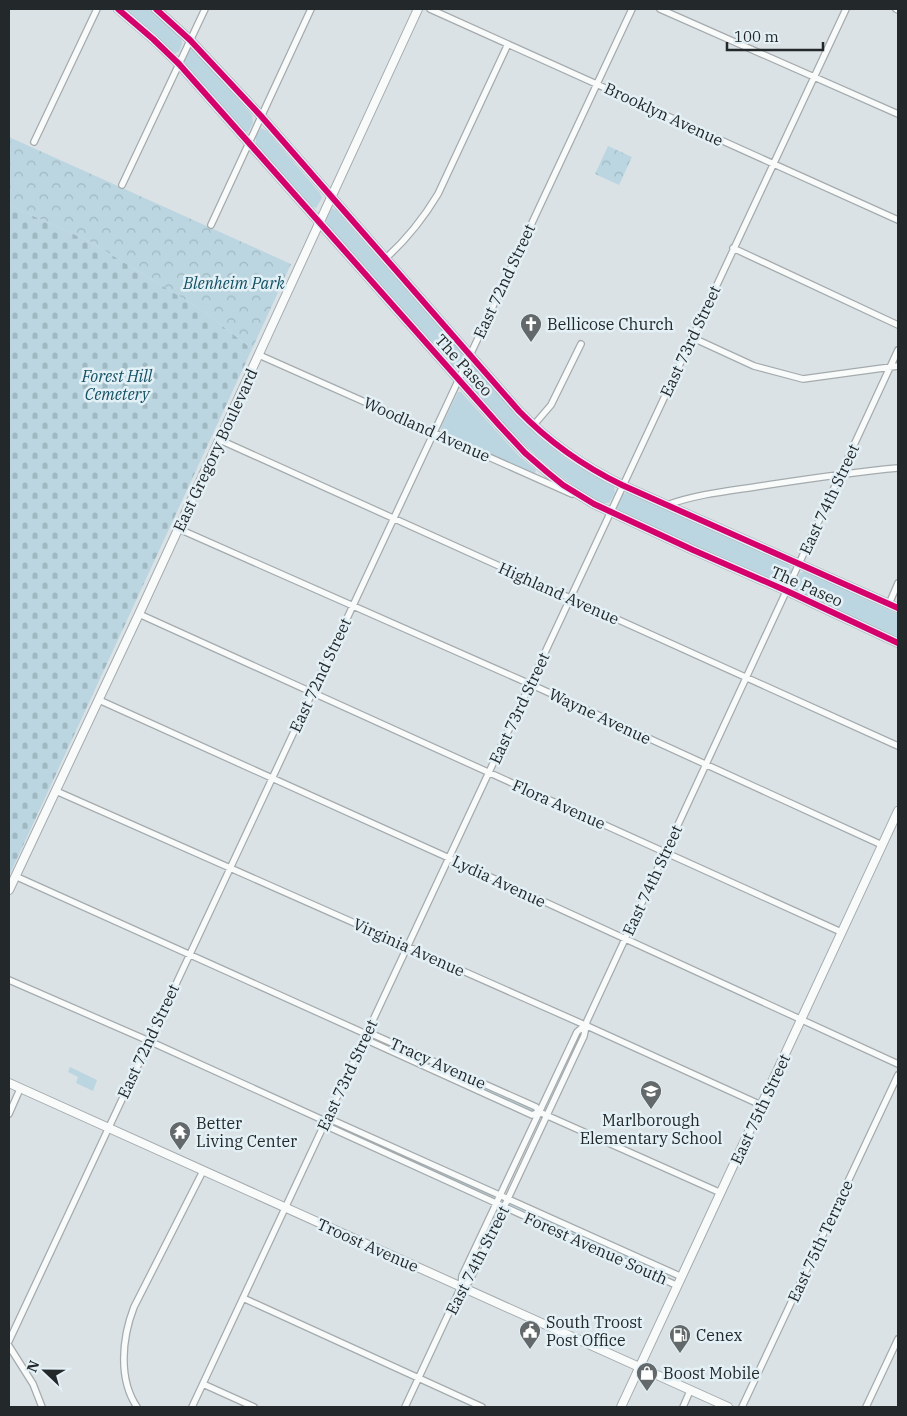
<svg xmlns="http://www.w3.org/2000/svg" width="907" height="1416" font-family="'IBM Plex Serif',serif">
<defs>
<pattern id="cemetery-stones" width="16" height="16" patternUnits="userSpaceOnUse" patternTransform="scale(1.25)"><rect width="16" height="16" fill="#bbd6e1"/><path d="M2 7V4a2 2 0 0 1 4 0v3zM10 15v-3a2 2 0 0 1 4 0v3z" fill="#a0b8c1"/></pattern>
<pattern id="park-crowns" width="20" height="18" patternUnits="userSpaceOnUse" patternTransform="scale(1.25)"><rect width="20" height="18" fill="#bbd6e1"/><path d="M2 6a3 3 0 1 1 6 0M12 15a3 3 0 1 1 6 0" fill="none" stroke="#a0b8c1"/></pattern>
</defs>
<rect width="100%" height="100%" fill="#dae2e5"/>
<path fill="#bbd6e1" d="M125,9H151L181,37L182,44L179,52L175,53L173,52Z
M190,49L194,50L252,115L253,123L248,132L244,131L185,64V58Z
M261,128L267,131L320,193L322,198L316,208L309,205L256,144V136Z
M332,208L336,210L462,353L463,358L459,368L456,370L452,366L327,224L326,219Z
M471,365L475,367L539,437L568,460L614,486L615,493L609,503H601C544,469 510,432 467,383L465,377Z
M458,392H461L519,456L536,470L535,473H532L441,432V427Z
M627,492L635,494L787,563L792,569L786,583L781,586L619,513L617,508L622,495Z
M805,571L898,614V639L795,592L793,588L800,573Z
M375,1037L533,1108L536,1111H531L375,1041L374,1038Z
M70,1067L97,1080L93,1091L76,1083L78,1077L68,1072Z
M334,1124L492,1194L494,1198L333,1127Z
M510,1203L667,1272L668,1276L661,1275L510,1207Z"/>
<path fill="url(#cemetery-stones)" d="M9,205L89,241L202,310L252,349L9,876Z"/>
<path fill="url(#park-crowns)" d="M9,137L291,264L252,349L202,310L89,241L9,205Z
M608,146L632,157L619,185L595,174Z"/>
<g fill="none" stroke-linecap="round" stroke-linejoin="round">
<g stroke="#a5abad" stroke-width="8">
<path id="minor" d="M430,9L898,220
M660,9L898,114
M896,9L898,10
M34,142L97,9
M122,185L205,9
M211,225L311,9
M733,248L898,325
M386,258C407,239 423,219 438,194L508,44
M691,337L754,366L803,379L898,366
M259,355L572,494
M533,426L551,405L581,344
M220,440L898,746
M667,505C697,494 729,491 761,486C807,479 852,472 898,468
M179,529L530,684L882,845
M889,604L898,583
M139,614L841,932
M99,700L449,858L898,1064
M56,791L585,1025L761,1105
M15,876L366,1034H372L536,1107L539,1112L721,1193
M9,980L149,1041L325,1121
M366,1034L369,1041L532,1115L539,1112
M9,1114L20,1089
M325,1121L329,1127L678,1286
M325,1121L332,1120L682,1277
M461,1287L462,1276L577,1032L585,1025
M243,1298L482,1407
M9,1341L632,9
M9,1346L33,1384L42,1407
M203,1384L254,1407
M137,1407C118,1379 122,1338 134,1307L203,1171
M192,1407L846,9
M405,1407L461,1287L469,1282L584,1036L587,1021L898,350
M683,1407L690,1391
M742,1407L898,1075
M866,1407L898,1339"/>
</g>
<g stroke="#a5abad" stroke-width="10">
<path id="secondary" d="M118,9L153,39L179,64L499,425L525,453L547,472L563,485L594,504L693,550L787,591L898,643
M156,9L190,40L261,116L519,411C550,443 583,466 622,485L898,608
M9,890L139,614L418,9
M9,1083L728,1407
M621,1407L898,811"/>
</g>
<use href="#minor" stroke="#f9fbfb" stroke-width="5.5"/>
<use href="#secondary" stroke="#f9fbfb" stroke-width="8"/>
<g stroke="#e3f0f6" stroke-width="9">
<path id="cycleway" d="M118,9L153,39L179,64L499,425L525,453L547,472L563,485L594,504L693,550L787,591L898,643
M156,9L190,40L261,116L519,411C550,443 583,466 622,485L898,608"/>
</g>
<use href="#cycleway" stroke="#d6006c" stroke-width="6"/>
</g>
<defs>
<g id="church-pin" transform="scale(1.125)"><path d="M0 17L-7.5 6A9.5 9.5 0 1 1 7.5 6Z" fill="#63696b" stroke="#e3f0f6"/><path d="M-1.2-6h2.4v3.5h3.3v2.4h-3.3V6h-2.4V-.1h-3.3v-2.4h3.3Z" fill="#fff"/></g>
<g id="school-pin" transform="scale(1.125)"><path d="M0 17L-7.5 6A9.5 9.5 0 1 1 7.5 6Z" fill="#63696b" stroke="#e3f0f6"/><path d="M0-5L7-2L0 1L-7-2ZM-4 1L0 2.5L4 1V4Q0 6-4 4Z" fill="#fff"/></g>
<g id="temple-pin" transform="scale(1.125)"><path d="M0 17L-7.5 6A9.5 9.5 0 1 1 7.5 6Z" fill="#63696b" stroke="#e3f0f6"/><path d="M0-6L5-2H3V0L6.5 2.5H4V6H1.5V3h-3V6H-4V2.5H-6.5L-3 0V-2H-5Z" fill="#fff"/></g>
<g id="civic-pin" transform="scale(1.125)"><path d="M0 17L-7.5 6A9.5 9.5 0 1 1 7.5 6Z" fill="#63696b" stroke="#e3f0f6"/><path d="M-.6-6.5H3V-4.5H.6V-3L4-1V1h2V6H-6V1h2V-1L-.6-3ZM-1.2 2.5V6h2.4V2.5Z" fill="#fff"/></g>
<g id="fuel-pin" transform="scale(1.125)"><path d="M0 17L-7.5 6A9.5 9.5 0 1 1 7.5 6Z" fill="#63696b" stroke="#e3f0f6"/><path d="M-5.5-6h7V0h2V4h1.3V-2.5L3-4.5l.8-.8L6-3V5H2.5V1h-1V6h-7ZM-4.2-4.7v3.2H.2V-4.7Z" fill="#fff"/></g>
<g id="shop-pin" transform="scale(1.125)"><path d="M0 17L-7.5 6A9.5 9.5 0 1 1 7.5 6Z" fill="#63696b" stroke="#e3f0f6"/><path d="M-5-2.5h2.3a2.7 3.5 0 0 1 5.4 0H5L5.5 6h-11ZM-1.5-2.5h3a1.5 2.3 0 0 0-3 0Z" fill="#fff"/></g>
</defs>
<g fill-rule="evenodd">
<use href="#church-pin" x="531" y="324"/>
<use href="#school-pin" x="651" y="1091"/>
<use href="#temple-pin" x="180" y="1132"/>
<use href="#civic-pin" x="530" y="1331"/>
<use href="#fuel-pin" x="680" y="1335"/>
<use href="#shop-pin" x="647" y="1373"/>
</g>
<g text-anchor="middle" stroke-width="5" stroke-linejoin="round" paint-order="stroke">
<g font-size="16" fill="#23282a" stroke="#e3f0f6">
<text transform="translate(664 114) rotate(25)" y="6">Brooklyn Avenue</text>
<text transform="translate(504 281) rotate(-65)" y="6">East 72nd Street</text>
<text transform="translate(690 341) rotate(-65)" y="6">East 73rd Street</text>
<text transform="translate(464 365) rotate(48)" y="6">The Paseo</text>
<text transform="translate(427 429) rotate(24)" y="6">Woodland Avenue</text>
<text transform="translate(215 450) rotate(-65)" y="6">East Gregory Boulevard</text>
<text transform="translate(829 499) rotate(-65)" y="6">East 74th Street</text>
<text transform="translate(807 586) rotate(24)" y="6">The Paseo</text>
<text transform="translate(559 593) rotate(24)" y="6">Highland Avenue</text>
<text transform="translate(320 675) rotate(-65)" y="6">East 72nd Street</text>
<text transform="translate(519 708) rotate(-65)" y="6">East 73rd Street</text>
<text transform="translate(600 716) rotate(25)" y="6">Wayne Avenue</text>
<text transform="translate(559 804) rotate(24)" y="6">Flora Avenue</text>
<text transform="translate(652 880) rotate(-65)" y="6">East 74th Street</text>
<text transform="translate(499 881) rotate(25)" y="6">Lydia Avenue</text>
<text transform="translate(409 947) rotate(24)" y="6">Virginia Avenue</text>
<text transform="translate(148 1041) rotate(-65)" y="6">East 72nd Street</text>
<text transform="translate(438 1063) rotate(24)" y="6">Tracy Avenue</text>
<text transform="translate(347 1075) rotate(-65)" y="6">East 73rd Street</text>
<text transform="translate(760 1109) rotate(-65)" y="6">East 75th Street</text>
<text transform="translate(820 1241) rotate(-65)" y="6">East 75th Terrace</text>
<text transform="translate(368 1245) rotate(24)" y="6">Troost Avenue</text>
<text transform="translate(596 1248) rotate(24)" y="6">Forest Avenue South</text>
<text transform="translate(477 1260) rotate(-63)" y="6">East 74th Street</text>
</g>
<g font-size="16" font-style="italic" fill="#135063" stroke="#e3f0f6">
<text x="234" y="289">Blenheim Park</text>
<text x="117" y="382">Forest Hill<tspan x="117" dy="18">Cemetery</tspan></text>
</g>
<g font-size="16" fill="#23282a" stroke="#e3f0f6" text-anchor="start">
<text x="547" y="330">Bellicose Church</text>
<text x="651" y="1126" text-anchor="middle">Marlborough<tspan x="651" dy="18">Elementary School</tspan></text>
<text x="196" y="1129">Better<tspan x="196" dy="18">Living Center</tspan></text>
<text x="546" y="1328">South Troost<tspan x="546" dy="18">Post Office</tspan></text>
<text x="696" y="1341">Cenex</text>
<text x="663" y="1379">Boost Mobile</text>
</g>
</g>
<rect width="907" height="1416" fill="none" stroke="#23282a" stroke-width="20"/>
<g transform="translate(45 1371) rotate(292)" stroke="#e3f0f6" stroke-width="4" paint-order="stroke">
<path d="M0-4L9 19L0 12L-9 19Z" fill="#23282a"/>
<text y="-8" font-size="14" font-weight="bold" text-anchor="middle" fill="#23282a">N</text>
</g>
<path d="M727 42v8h96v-8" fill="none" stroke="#23282a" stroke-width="2.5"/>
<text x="734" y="42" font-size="15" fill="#23282a" stroke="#e3f0f6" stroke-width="4" paint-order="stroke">100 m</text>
</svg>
